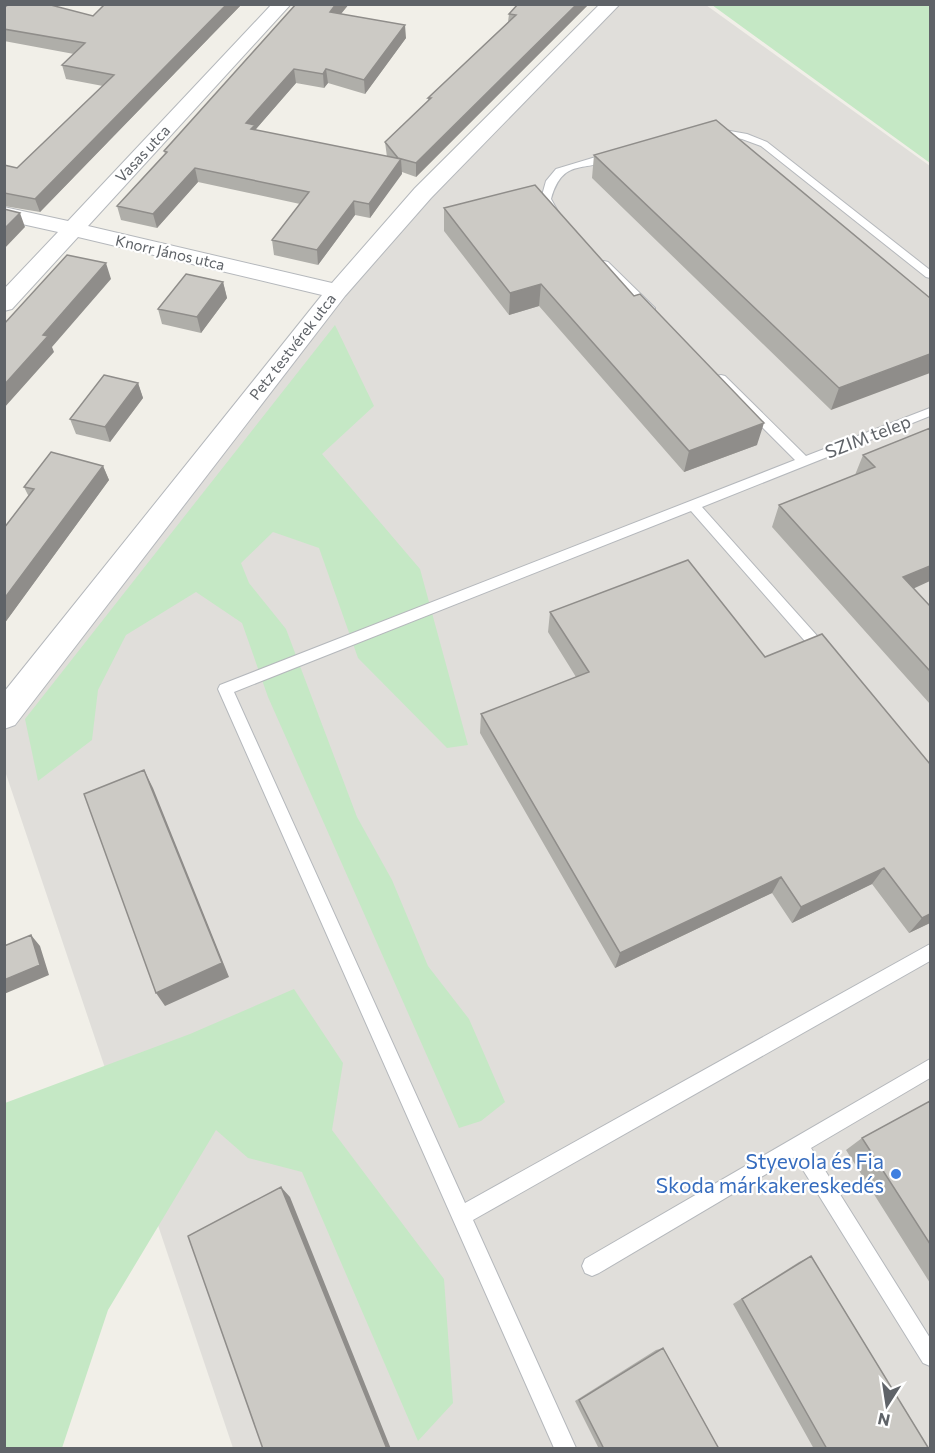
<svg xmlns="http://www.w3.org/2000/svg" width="935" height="1453" font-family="Commissioner,sans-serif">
<rect width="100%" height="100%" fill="#f1efe8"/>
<path fill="#e0deda" d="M613,5H706L930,166V1448H233L5,771L4,717L337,291Z"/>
<path fill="#c5e8c5" d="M712,5H930V163Z
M335,325L374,406L322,454L420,569L468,745L447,748L358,658L319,548L273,532L241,563L249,583L286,629L357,817L392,880L428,966L469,1019L505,1102L481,1121L459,1128L268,697L242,623L196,592L126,635L98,690L92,740L38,781L25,719Z
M294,989L343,1063L332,1130L444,1279L453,1403L418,1441L302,1172L248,1158L216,1130L108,1310L62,1448H5V1103L190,1034Z"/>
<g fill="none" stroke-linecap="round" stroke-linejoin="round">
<g stroke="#b5b8bc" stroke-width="2">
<path id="lane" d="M713,128L747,134L767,142L930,270V278L926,277L761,146L742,139L710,133L708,131Z
M609,153L617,155C589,176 564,153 551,199L560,215L551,217L541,199L546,181L556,169Z
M604,261L608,262L655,308V312H647L600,266V262Z
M721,375L725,376L806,456L930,408V416L702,507L828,648L830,652L828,656H818L691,511L234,692L465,1203L930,944V961L473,1220L576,1448H554L218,689L220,685L795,460L717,382V376Z
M930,1059V1078L811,1148L930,1338V1366L923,1363L795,1157L599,1273L592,1276L585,1273L582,1266L585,1259Z"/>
</g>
<g stroke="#b5b8bc" stroke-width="2">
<path id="street" d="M272,4H291L88,226L332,283L415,188L600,4H620L431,198L345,296L15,725L4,729V692L322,295L78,237L12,309L4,311V289L58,232L4,220V207L68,221Z"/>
</g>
<use href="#lane" fill="#fff" fill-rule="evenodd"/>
<use href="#street" fill="#fff" fill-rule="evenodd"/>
</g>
<path fill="#afaea9" d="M242,4L40,212L4,206V165L17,168L103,86L66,79L62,65L74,54L4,41V8L93,16Z
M296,4H349L341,14L406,38L365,94L328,83L324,88L296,83L256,129V130L387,157L385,142L428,101V98L508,22L509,14L518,4H589L416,177L402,172L370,218L355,215L318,265L274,255L272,240L300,204L198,182L157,228L121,220L117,206L165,154L164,151Z
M594,155L930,298L831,410L592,178Z
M444,208L757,445L684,472L539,306L509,315L444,231Z
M223,282L227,298L201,333L162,324L158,309Z
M138,383L143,398L110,442L76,434L70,419Z
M930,428L914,589L930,606V704L772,527L779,505L855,475L863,455Z
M103,466L109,480L4,624V528L29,497L24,487Z
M550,612L765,657L930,764V923L909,933L872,884L792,923L772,893L615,968L480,733L481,714L576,677L548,632Z
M930,1101V1283L846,1150L862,1138Z
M811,1256L929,1449H814L733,1304L799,1262Z
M663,1348L719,1449H599L575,1401L656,1350Z"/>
<path fill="#8f8d8a" d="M227,4H242L40,212L35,199Z
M336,4H349L331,26L330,12Z
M577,4H589L416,177V163Z
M405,25L406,38L365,94L364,80Z
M294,69L296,83L256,129L257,139L246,123Z
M326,69L328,83L324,88L323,74Z
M401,159L402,174L370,218L369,204Z
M195,168L198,182L157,228L153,214Z
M354,201L355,215L318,265L317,250Z
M20,213L25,227L4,249V229Z
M106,263L111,279L52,347L54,352L4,408V385L43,335Z
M223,282L227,298L201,333L197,317Z
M541,284L539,306L509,315L510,293Z
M930,354V373L831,410L839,388Z
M138,383L143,398L110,442L105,427Z
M764,423L757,445L684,472L689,451Z
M103,466L109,480L4,624V599Z
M930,566V581L893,598L903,577Z
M144,770L153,788L229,977L165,1006L156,993Z
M884,868L872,884L792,923L801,907Z
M781,877L772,893L615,968L620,953Z
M930,914V923L909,933L922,918Z
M31,935L40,946L49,975L4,994V980Z
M281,1187L290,1197L391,1449H387Z"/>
<path fill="#cccac5" stroke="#8f8d8a" stroke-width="1.5" d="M9,4H47L93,16L105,4H227L35,199L4,193V165L17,168L114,75L62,65L85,43L4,29V8Z
M296,4H336L330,12L405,25L364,80L326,69L323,74L294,69L246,123L255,125L251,129L401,159L369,204L354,201L317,250L272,240L309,192L195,168L153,214L117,206L167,152L164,151Z
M518,4H577L416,163L398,158L385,142L431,98H428L516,15L509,14Z
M716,120L930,298V354L839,388L594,155Z
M535,185L634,296L640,294L764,423L689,451L541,284L510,293L444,208Z
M4,209L20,213L4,229Z
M67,255L106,263L43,335L48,336L4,385V324Z
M186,274L223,282L197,317L158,309Z
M104,375L138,383L105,427L70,419Z
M930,428V566L903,577L930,606V671L779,505L875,467L863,455Z
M51,452L103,466L4,599V528L34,489L24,487Z
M688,560L765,657L822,634L930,764V914L922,918L884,868L801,907L781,877L620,953L481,714L589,672L550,612Z
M144,770L222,963L156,993L84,794Z
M31,935L40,965L4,980V946Z
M930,1101V1244L862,1138Z
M281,1187L387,1449H263L188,1236Z
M811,1256L929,1449H827L742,1299Z
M663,1348L719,1449H604L579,1400Z"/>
<circle fill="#3f7fe0" stroke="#fff" stroke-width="2" cx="896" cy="1174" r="6"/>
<g text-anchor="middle" stroke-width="4.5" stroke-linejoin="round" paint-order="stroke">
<g font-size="15" fill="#5f6368" stroke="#fff">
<text transform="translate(143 154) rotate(-47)" y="5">Vasas utca</text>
<text transform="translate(170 253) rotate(13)" y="5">Knorr János utca</text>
<text transform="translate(293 347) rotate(-52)" y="5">Petz testvérek utca</text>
</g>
<g font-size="18" fill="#5f6368" stroke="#fff">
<text transform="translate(868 437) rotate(-21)" y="6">SZIM telep</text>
</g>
<g font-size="21" fill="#366cbe" stroke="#fff" text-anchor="end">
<text x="884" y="1169">Styevola és Fia<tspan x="884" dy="24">Skoda márkakereskedés</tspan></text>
</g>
</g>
<rect width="935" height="1453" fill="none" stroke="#5f6368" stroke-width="12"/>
<g transform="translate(887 1405) rotate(192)" stroke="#ffffff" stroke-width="4.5" paint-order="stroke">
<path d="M0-4.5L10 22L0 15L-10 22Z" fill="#5f6368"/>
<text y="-9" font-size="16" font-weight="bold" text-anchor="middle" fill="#5f6368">N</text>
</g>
</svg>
